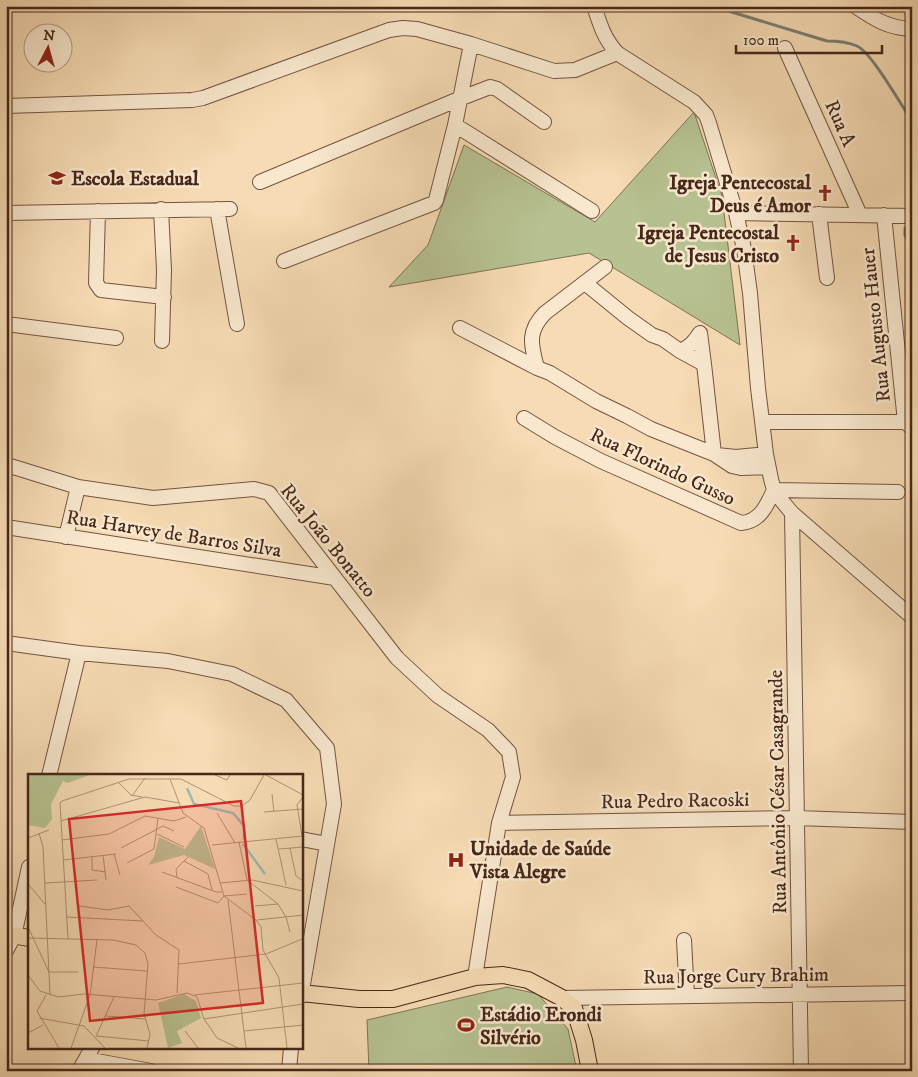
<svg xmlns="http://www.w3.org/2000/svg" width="918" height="1077" font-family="'IM FELL DW Pica',serif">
<rect width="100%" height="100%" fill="#f6dbb4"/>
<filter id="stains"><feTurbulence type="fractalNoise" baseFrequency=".004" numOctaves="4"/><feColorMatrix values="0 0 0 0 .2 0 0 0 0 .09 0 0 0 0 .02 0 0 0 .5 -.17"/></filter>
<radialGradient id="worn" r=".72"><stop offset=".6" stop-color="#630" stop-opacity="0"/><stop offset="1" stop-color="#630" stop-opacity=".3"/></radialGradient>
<path fill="#b7c191" stroke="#7f7456" d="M694,112L722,196L740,345L589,253L389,287L428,245L464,145L595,222Z
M507,987L538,994L568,1029L577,1071H369L367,1020Z"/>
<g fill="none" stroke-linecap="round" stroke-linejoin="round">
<path stroke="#7b7f76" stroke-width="3" d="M712,6L827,41C837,41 848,42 857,46C872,53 901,105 912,121
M910,205L912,197
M905,228V235L912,250"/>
<g stroke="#735440" stroke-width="16">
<path id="minor" d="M594,6C600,25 604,38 617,53L694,102L706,115L709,123L736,213L744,249L750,293L758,388L766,454L771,479L774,490L782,501L792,513L912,617
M855,6C874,19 888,28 912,29
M785,48L860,215
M6,106L192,100L203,98L389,30L403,28L417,29L471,44L554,71L575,70L617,53
M455,125L592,211
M260,182L459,99L490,87L497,89L544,122
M161,209L164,270L162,341
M217,209L237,324
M98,211L96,283L101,290L164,297
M6,213L230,209
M736,213L912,216
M819,214L827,278
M884,215L905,422L912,428
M284,261L434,203L436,200L455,125L471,44
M585,283L628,318L652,335L663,339L680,351L704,364L714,454
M6,324L116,338
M460,328L537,368L550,373L596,401L627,416L651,429L714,454L732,466L741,468L768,467
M680,351C690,347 694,342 700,333L704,364
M537,368C531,345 527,331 545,313L605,267
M524,418L555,437L601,461L741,523C760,522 767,505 774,490L898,492
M762,422H912
M717,455L736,457L766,454
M7,465L78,487L153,498L254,489L269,493L397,658L438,696L488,730L509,752L513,777L499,823L475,977
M792,513L801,1071
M6,527L335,578
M66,537L78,487
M6,643L79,653L168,661L232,674L286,700L327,748L334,804L301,996
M49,776L79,653
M499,823L797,818L912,822
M301,839L327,844
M684,940L687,996
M6,951L14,936L29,867
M562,998L912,993
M86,1059L151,1071
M79,1071L92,1048
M289,1071L291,1048"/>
</g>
<g stroke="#47271a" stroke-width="18">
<path id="major" d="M6,934L29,938
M301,993L359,999H393L475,977L503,975L528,980L562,998L574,1008L584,1040L590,1071"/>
</g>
<use href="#minor" stroke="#f9e8ce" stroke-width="14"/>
<use href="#major" stroke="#f6dbb4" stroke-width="16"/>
</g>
<defs>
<g id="school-bare" transform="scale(1.35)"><path d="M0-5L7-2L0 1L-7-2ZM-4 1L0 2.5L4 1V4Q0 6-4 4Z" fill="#8f2418" stroke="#f9e8ce" stroke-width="2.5" paint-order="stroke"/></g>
<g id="church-bare" transform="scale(1.35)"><path d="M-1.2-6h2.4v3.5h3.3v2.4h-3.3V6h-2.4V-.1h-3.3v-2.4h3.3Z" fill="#8f2418" stroke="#f9e8ce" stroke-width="2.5" paint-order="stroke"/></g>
<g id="hospital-bare" transform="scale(1.35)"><path d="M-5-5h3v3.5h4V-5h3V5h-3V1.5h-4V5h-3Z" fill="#8f2418" stroke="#f9e8ce" stroke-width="2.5" paint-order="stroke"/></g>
<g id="stadium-bare" transform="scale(1.35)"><path d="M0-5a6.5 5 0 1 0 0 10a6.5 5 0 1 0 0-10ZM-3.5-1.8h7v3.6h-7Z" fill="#8f2418" stroke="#f9e8ce" stroke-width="2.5" paint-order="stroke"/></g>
</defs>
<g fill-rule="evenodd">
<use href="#school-bare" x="57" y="178"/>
<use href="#church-bare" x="825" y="193"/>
<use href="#church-bare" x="793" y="243"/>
<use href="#hospital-bare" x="456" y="860"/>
<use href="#stadium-bare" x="466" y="1025"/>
</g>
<g text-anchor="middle" stroke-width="5" stroke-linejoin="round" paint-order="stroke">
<g font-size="20" fill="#47271a" stroke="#f9e8ce">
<text transform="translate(841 123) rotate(66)" y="7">Rua A</text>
<text transform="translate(875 325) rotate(-96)" y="7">Rua Augusto Hauer</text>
<text transform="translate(663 466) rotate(25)" y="7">Rua Florindo Gusso</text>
<text transform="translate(174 533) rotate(9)" y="7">Rua Harvey de Barros Silva</text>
<text transform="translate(329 540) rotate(51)" y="7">Rua João Bonatto</text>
<text transform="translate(777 792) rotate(-91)" y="7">Rua Antônio César Casagrande</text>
<text transform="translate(675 800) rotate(-1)" y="7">Rua Pedro Racoski</text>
<text transform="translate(736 975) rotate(-1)" y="7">Rua Jorge Cury Brahim</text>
</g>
<g font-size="20" font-weight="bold" fill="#47271a" stroke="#f9e8ce" text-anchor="start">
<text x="71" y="185">Escola Estadual</text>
<text x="811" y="189" text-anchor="end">Igreja Pentecostal<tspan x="811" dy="23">Deus é Amor</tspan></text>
<text x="779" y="239" text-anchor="end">Igreja Pentecostal<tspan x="779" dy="23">de Jesus Cristo</tspan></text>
<text x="470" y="855">Unidade de Saúde<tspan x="470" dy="23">Vista Alegre</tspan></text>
<text x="480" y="1021">Estádio Erondi<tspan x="480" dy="23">Silvério</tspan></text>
</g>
</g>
<g transform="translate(28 774)">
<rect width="275" height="275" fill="#f6dbb4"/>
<path d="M0,1H62L39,9L35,7L23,30L24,45L17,54L0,51ZM173,52L187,95L156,81L120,91L126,83L131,63L157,75ZM156,220L168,227L173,244L149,257L154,269L140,274L130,229Z" fill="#b7c191"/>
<path fill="none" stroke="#9ebab4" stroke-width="2.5" d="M159,14L166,30L205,39L216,52V66M215,70L237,100"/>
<path fill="none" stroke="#b09376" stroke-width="1" d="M187,1L199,6L202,1M238,1L275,21M142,5L155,39L176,54L196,122L228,146L233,153L235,176L251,204L259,274M90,8L103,21L114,23M244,20L246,38M104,22L117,4M236,38L275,35M189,39L207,69M33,47L117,23L151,29M11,59L15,73L22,221M129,60L156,73M274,62L269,31L275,23M0,64L21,56M248,65L258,111M34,66L81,60L117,42L146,47L158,43M211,68L219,106L250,130L258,143L262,158M184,71L275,62M93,74L135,52L146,57M262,74L268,102L275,107M251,75L275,73M86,80L92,101M75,81L78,106M64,83V96L78,98M35,86L88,80M156,87L180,100L184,116M99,89L126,75L130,44M134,98L188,118H194M149,104L148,95L160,83M17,109L69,106M192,109L224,106L275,117M0,110L17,130M148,113L190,129L196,122L219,120M200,126L218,274M51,132L80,136L101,132L128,161L151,176L149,219M227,132L250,130M39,143L115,147M229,146L275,141M0,153L21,198H50M0,164L85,166L108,171L117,179L120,190L116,240L122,260L119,274M40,165L32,29L34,27L101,5H153L206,32H214L222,26L236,1M151,190L238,180L274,165L275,168M65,193L119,197M0,201L12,217L30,223L56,220L128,226L159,219L169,223L176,245L189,264L210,274M18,221L9,237L31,274M166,221L275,209M86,223L68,262L121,267M78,242L117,245M11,244L56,252L77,274M176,245L275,230M157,257L170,274M216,257L275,251M0,259L15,251M43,274L62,221L69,166"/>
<path fill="#d62828" fill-opacity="0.15" stroke="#d62828" stroke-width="2.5" d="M213,27L235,229L62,247L41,45Z"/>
<rect width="275" height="275" fill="none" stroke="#47271a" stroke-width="2.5"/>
</g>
<rect width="918" height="1077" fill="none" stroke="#f6dbb4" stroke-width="25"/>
<rect x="8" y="8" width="903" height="1062" fill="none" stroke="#47271a" stroke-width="2.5"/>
<rect x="12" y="12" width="893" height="1052" fill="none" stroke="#47271a"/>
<g transform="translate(48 48) rotate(6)"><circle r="24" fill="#f9e8ce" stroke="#b29b86"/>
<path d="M0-4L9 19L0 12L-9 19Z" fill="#8f2418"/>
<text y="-8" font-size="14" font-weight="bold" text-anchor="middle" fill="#47271a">N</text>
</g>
<path d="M736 45v8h146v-8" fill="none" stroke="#47271a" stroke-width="2.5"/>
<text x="743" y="45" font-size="15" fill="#47271a" stroke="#f9e8ce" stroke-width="4" paint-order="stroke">100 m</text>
<rect width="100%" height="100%" filter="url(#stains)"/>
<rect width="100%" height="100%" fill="url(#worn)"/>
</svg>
